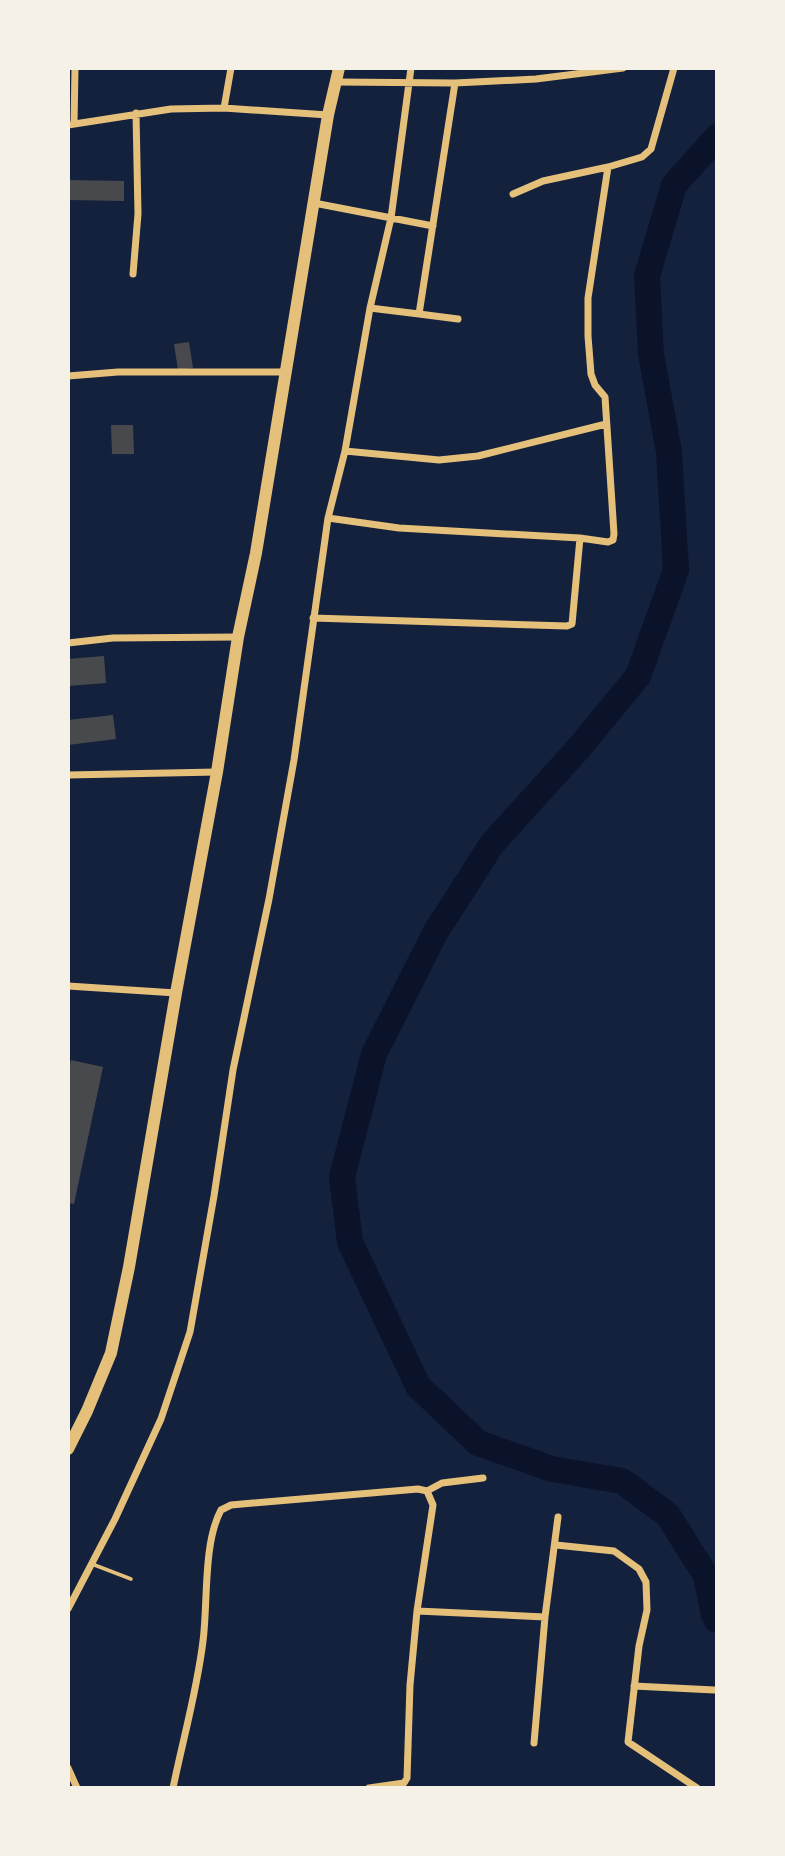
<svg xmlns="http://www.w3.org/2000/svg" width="785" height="1856" font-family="Rubik,sans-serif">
<rect width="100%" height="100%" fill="#14213d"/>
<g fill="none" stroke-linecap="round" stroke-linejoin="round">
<path stroke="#0b132b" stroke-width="26" d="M717,137L674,185L647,276L651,354L669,452L676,570L638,676L578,749L492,844L435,933L374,1054L342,1177L350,1242L418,1386L478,1443L552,1469L622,1481L668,1515L706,1576L714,1615L717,1620"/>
</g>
<path fill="#48494c" d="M68,180L124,181V201L68,200Z
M189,342L193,368L178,370L174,344Z
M111,425H133L134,454H112Z
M104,656L106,683L68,686V659Z
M113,715L116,739L68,745V720Z
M71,1060L103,1067L74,1204L68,1203V1073Z"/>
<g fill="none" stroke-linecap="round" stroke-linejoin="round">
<path stroke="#e5c07b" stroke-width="3.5" d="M92,1564L131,1579"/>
<path stroke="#e5c07b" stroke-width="7" d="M336,82L455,83L536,79L623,68
M455,83L419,314L458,319
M224,108L231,68
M74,124L75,68
M68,125L171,109L224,108L328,115
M513,194L543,181L608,167
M314,203L433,226
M133,274L138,214L136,113
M370,308L419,314
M68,376L118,372H286
M345,451L439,460L478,456L606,424
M580,538L608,542L613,540L614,534L605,397L595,385L591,374L588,336V298L608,167L642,157L651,149L674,68
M313,618L567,626L572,624L580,538L399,528L328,518
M68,643L113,638L238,637
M68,775L217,772
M68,986L176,993
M556,1545L614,1551L639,1569L646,1582L647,1610L639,1646L628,1742L697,1788
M68,1609L115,1519L161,1419L190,1332L214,1196L233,1070L269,899L294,760L328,518L345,451L370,308L391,218L411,68
M417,1611L545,1617L534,1743
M545,1617L558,1517
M634,1686L714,1690
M68,1768L77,1788
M173,1788C183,1739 197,1691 203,1641C208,1603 203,1543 221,1510L231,1505L253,1503L418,1489L427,1491L442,1483L483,1478
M369,1788L404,1783L407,1778L410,1685L417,1611L433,1505L427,1491"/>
<path stroke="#e5c07b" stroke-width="12" d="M68,1449L87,1411L111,1353L129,1267L176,993L217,772L238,637L256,553L328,115L339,68"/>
</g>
<rect width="785" height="1856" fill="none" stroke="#f6f1e7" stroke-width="140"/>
</svg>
